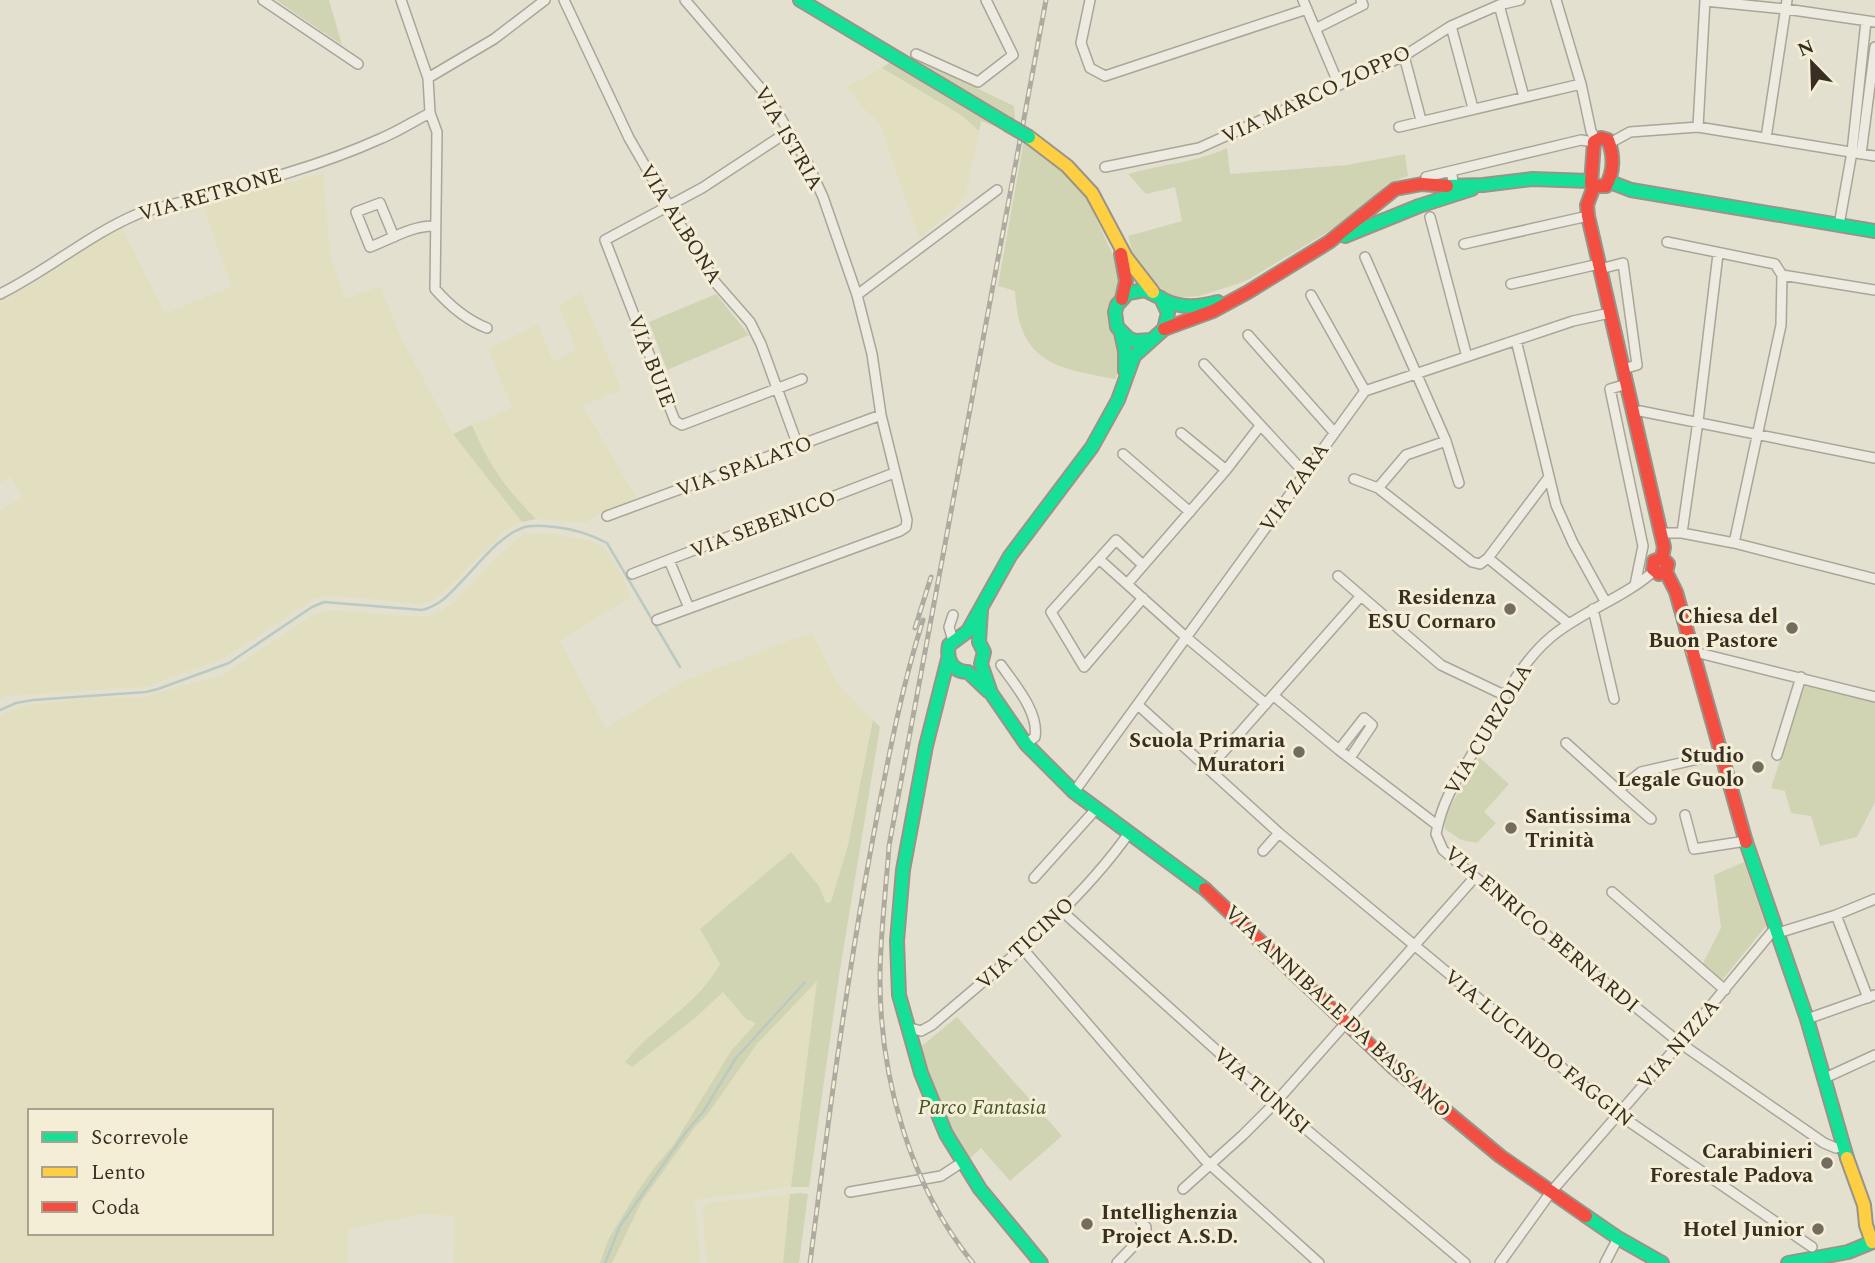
<svg xmlns="http://www.w3.org/2000/svg" width="1875" height="1263" font-family="Spectral,serif">
<rect width="100%" height="100%" fill="#e4e0d0"/>
<path fill="#e2dfc1" fill-rule="evenodd" d="M882,68L961,115L979,131L966,195L954,210L919,239L880,124L862,107L847,87Z
M323,173L330,253L345,299L380,286L402,339L453,434L522,522L505,531L447,589L430,602L418,604L361,598L324,596L314,599L225,658L145,687L7,696L0,699V511L22,497L11,477L0,483V300L33,284L63,261L120,224L165,313L231,287L203,205Z
M581,293L622,390L583,406L637,499L602,512L584,523L536,519L521,504L488,462L472,425L512,408L488,349L538,324L553,361L576,350L558,305Z
M544,533L589,540L605,548L622,575L631,597L560,641L606,728L683,681L812,632L838,684L873,720L848,845L831,902L826,903L819,886L790,853L700,929L720,964L715,974L687,1003L627,1058L632,1067L695,1018L723,992L746,1019L756,1023L742,1038L674,1144L654,1168L637,1192L608,1240L600,1263H453L454,1216L424,1214L348,1229V1263H0V716L13,709L26,705L101,697L138,698L222,675L316,613L334,610L399,616H430L451,605L496,558L523,534ZM30,1111H271V1233H30Z
M817,981L791,1187L695,1200L701,1263H612L642,1201L695,1127L707,1115L757,1044Z
M790,1194L783,1263H707L702,1211L706,1203Z"/>
<path fill="#d0d4b3" d="M276,0H329L342,45Z
M912,57L1014,106L1015,120L1003,113Z
M893,60L1014,134L981,121L979,131L961,115L882,68Z
M1024,140L1066,174L1085,195L1113,255L1119,282L1109,311L1113,327L1118,336L1121,354L1116,379C1054,368 1019,362 1015,291L998,286Z
M1227,148L1230,174L1347,165L1405,154L1408,176L1388,183L1362,207L1331,230L1246,281L1200,296L1172,298C1162,286 1144,277 1138,265C1133,257 1131,245 1128,236L1182,221L1175,187L1146,194L1128,174C1162,164 1195,163 1227,148Z
M716,294L749,335L667,370L649,322Z
M472,425C488,464 506,489 536,519L522,522L453,434Z
M1805,685L1875,702V802L1857,837L1820,846L1811,816L1791,813L1785,791L1771,788Z
M873,720L880,727L839,976L809,1187H791L817,981L757,1044L707,1115L695,1127L642,1201L612,1263H600L608,1240L637,1192L654,1168L674,1144L731,1051L756,1023L746,1019L723,992L695,1018L632,1067L625,1062C653,1027 698,1004 720,964L700,929L791,852L819,886L826,903L831,902L848,845Z
M1479,757L1509,784L1484,812L1496,823L1477,843L1461,840L1445,829L1444,817Z
M1744,862L1766,926L1719,984L1701,967L1721,928L1714,875Z
M957,1017L1062,1136L1010,1181L981,1148L966,1162L935,1100L918,1049Z
M800,1193L808,1194L799,1263H783L790,1194Z"/>
<g fill="none" stroke-linecap="round" stroke-linejoin="round">
<path stroke="#bacac1" stroke-width="2.5" d="M0,710L16,703L33,700L146,692L158,689L229,663L312,607L324,602L422,610C439,606 449,595 461,582C479,564 498,537 522,528C532,524 545,526 555,527C574,529 590,534 607,543L680,667
M605,1263L620,1226L686,1132L703,1112L736,1058L805,982"/>
<g stroke="#aaa598" stroke-width="12">
<path id="street" d="M263,0L358,64
M401,0L428,78L430,113L437,132L435,289C450,306 466,320 487,328
M564,0L629,138L648,171L715,282L750,322L761,344L798,446
M1090,0L1081,43L1090,68L1105,76L1307,9
M1303,0L1339,85
M1556,0L1581,84L1591,131L1596,140
M1705,1L1786,9L1875,22
M1499,5L1524,97
M1451,26L1473,108
M1315,29L1363,5L1361,0
M916,54L978,82L1013,55L986,0
M1404,56L1421,120
M428,78L494,39L545,0
M1399,127L1581,84
M1698,127L1705,0
M789,131L702,188L605,240L675,421L682,425L802,379
M1766,138L1787,0
M1610,143L1630,132L1698,127L1875,156
M1861,154L1875,47
M1105,167L1199,148L1404,56L1451,26L1499,5L1520,0
M1426,177L1451,171
M1454,186L1451,171L1581,140L1594,142
M1430,217L1467,357
M1839,225L1852,152L1866,21
M394,237L380,203L356,212L370,247C391,239 413,225 435,226
M1667,242L1775,264L1782,275L1875,290
M1464,244L1588,216
M1365,257L1446,441L1459,483
M1600,269L1623,263L1637,365L1623,369
M1511,284L1599,264
M0,294C49,270 89,234 140,213C221,191 305,173 382,138C399,131 414,121 430,113
M857,295L997,190
M1311,295L1365,391
M1248,335L1333,431
M1516,340L1556,505L1573,543L1605,601
M1204,364L1300,468L1306,472
M1627,384L1610,389L1643,546L1635,585
M1633,413L1640,411L1875,458
M1181,433L1226,470
M1123,454L1190,512
M1354,479L1378,488L1472,562L1480,564L1488,558L1549,477
M1378,488L1406,455L1446,441
M607,516L881,415
M1661,533H1682L1734,543L1875,579
M1682,533L1698,421L1718,254
M1734,543L1781,325L1782,275
M1488,558L1569,624
M1099,559L1187,638L1266,704
M669,560L689,608
M1654,571C1624,598 1582,611 1551,637C1517,666 1500,706 1479,743C1460,775 1443,796 1436,834L1443,850L1475,877L1680,1043L1824,1143L1836,1148L1843,1146
M632,574L894,473
M1338,576L1441,665L1504,695
M1127,584L1226,470L1260,426
M1143,598L1084,667L1051,612L1116,540L1143,565
M1593,609L1614,699
M657,620L900,531L906,527L907,520L881,415L872,354L857,295L823,197L807,162L769,98L685,0
M953,641L949,627L953,615
M1691,653L1695,652L1875,697
M1001,665C1015,685 1039,712 1035,737L1026,744
M1274,696L1339,750L1437,825
M1138,705L1279,833L1618,1114L1812,1247
M1566,743L1618,790
M1339,750L1364,718L1372,725L1350,758
M1777,755L1801,677
M1209,768L1360,597
M1074,792L1365,391L1573,321L1610,313
M1685,815L1694,849L1746,841
M1651,819L1618,790L1641,772L1720,754
M1263,851L1279,833
M1034,878L1096,809
M1612,892L1725,990
M1063,912L1275,1103L1465,1263
M1836,915L1868,998
M1778,933L1836,915L1875,899
M1023,949L1205,1160L1319,1263
M1807,1019L1875,995
M907,1027L921,1031L932,1025C1002,965 1075,909 1129,833
M1825,1078L1875,1055
M1183,1189L1243,1135L1275,1103L1475,877
M850,1192L941,1176L961,1163
M1117,1263L1146,1233V1227L1141,1222
M1500,1263L1551,1192L1680,1043L1776,927
M1605,1263L1618,1238"/>
</g>
<g stroke="#999488" stroke-width="16">
<path id="fast" d="M800,0L1007,124
M1610,182L1631,190L1875,231
M1447,186L1483,185L1532,179L1590,181
M1345,236L1419,206L1472,189
M1162,299C1181,309 1198,307 1218,302
M1121,333L1125,351V371
M981,610L979,642L984,652L981,664L991,693L1026,744L1074,792L1205,889
M948,659L926,746L903,870L897,941L899,995L921,1073L946,1134L980,1189L1041,1263
M988,691L968,672C952,672 946,659 949,645L968,631L1010,556L1092,447L1118,400L1134,356L1164,329L1168,313L1161,298L1145,290L1128,293L1117,305L1115,312L1117,327L1128,338L1135,341L1152,340
M1746,842L1807,1019L1847,1158
M1586,1216L1618,1238L1662,1263
M1788,1263L1848,1252L1875,1241"/>
</g>
<g stroke="#999488" stroke-width="16">
<path id="slow" d="M1029,137L1067,166L1092,193L1126,257L1153,292
M1847,1158L1864,1205L1866,1225L1872,1242"/>
</g>
<g stroke="#999488" stroke-width="16">
<path id="jam" d="M1594,186H1606C1614,172 1614,155 1608,140L1601,138L1594,142L1591,184L1594,186L1587,205L1588,216L1664,547L1662,558L1654,561L1653,569L1659,574L1666,572
M1121,254L1126,281L1122,299
M1164,329L1213,311L1248,292L1329,242L1395,189L1422,184L1447,186
M1662,558L1668,564L1666,572L1676,592L1746,842
M1205,889L1393,1067L1500,1156L1586,1216"/>
</g>
<use href="#street" stroke="#eceae1" stroke-width="9"/>
<use href="#fast" stroke="#16e098" stroke-width="12"/>
<use href="#slow" stroke="#ffcf43" stroke-width="12"/>
<use href="#jam" stroke="#f24e42" stroke-width="12"/>
<g stroke="#adaaa1" stroke-width="5">
<path id="rail" d="M915,628L931,577
M810,1263C829,1115 848,968 876,822C889,754 902,686 923,620
M973,1263C910,1186 880,1078 880,979C880,935 886,891 889,846L1046,0"/>
</g>
<use href="#rail" stroke="#f4eed7" stroke-width="2.5" stroke-dasharray="8" stroke-linecap="butt"/>
<g stroke="#999488" stroke-width="16" stroke-linecap="butt">
<path id="fast-bridge" d="M1007,124L1029,137"/>
</g>
<use href="#fast-bridge" stroke="#16e098" stroke-width="12"/>
</g>
<g fill="#746c5e" stroke="#f4eed7" stroke-width="2.5">
<circle cx="1510" cy="609" r="7"/>
<circle cx="1792" cy="628" r="7"/>
<circle cx="1299" cy="752" r="7"/>
<circle cx="1758" cy="767" r="7"/>
<circle cx="1511" cy="828" r="7"/>
<circle cx="1827" cy="1163" r="7"/>
<circle cx="1087" cy="1224" r="7"/>
<circle cx="1818" cy="1229" r="7"/>
</g>
<g text-anchor="middle" stroke-width="6" stroke-linejoin="round" paint-order="stroke">
<g font-size="21" fill="#382e21" stroke="#f4eed7">
<text transform="translate(1316 94) rotate(-25)" y="7">VIA MARCO ZOPPO</text>
<text transform="translate(789 138) rotate(60)" y="7">VIA ISTRIA</text>
<text transform="translate(210 194) rotate(-16)" y="7">VIA RETRONE</text>
<text transform="translate(681 224) rotate(58)" y="7">VIA ALBONA</text>
<text transform="translate(652 361) rotate(69)" y="7">VIA BUIE</text>
<text transform="translate(744 466) rotate(-20)" y="7">VIA SPALATO</text>
<text transform="translate(1294 487) rotate(-55)" y="7">VIA ZARA</text>
<text transform="translate(763 524) rotate(-21)" y="7">VIA SEBENICO</text>
<text transform="translate(1488 729) rotate(-59)" y="7">VIA CURZOLA</text>
<text transform="translate(1542 929) rotate(40)" y="7">VIA ENRICO BERNARDI</text>
<text transform="translate(1025 943) rotate(-43)" y="7">VIA TICINO</text>
<text transform="translate(1338 1011) rotate(43)" y="7">VIA ANNIBALE DA BASSANO</text>
<text transform="translate(1678 1044) rotate(-49)" y="7">VIA NIZZA</text>
<text transform="translate(1539 1048) rotate(39)" y="7">VIA LUCINDO FAGGIN</text>
<text transform="translate(1262 1090) rotate(41)" y="7">VIA TUNISI</text>
</g>
<g font-size="21" font-weight="bold" fill="#382e21" stroke="#f4eed7" text-anchor="end">
<text x="1496" y="604">Residenza<tspan x="1496" dy="24">ESU Cornaro</tspan></text>
<text x="1778" y="623">Chiesa del<tspan x="1778" dy="24">Buon Pastore</tspan></text>
<text x="1285" y="747">Scuola Primaria<tspan x="1285" dy="24">Muratori</tspan></text>
<text x="1744" y="762">Studio<tspan x="1744" dy="24">Legale Guolo</tspan></text>
<text x="1525" y="823" text-anchor="start">Santissima<tspan x="1525" dy="24">Trinità</tspan></text>
<text x="1813" y="1158">Carabinieri<tspan x="1813" dy="24">Forestale Padova</tspan></text>
<text x="1101" y="1219" text-anchor="start">Intellighenzia<tspan x="1101" dy="24">Project A.S.D.</tspan></text>
<text x="1804" y="1236">Hotel Junior</text>
</g>
<g font-size="21" font-style="italic" fill="#455328" stroke="#f4eed7">
<text x="982" y="1114">Parco Fantasia</text>
</g>
</g>
<rect x="28" y="1109" width="245" height="126" fill="#f4eed7" stroke="#a9a18e" stroke-width="2"/>
<rect x="42" y="1132" width="35" height="10" fill="#16e098" stroke="#a9a18e" stroke-width="2"/>
<text x="91" y="1144" font-size="21" fill="#382e21">Scorrevole</text>
<rect x="42" y="1167" width="35" height="10" fill="#ffcf43" stroke="#a9a18e" stroke-width="2"/>
<text x="91" y="1179" font-size="21" fill="#382e21">Lento</text>
<rect x="42" y="1202" width="35" height="10" fill="#f24e42" stroke="#a9a18e" stroke-width="2"/>
<text x="91" y="1214" font-size="21" fill="#382e21">Coda</text>
<g transform="translate(1812 63) rotate(337)" stroke="#f4eed7" stroke-width="5" paint-order="stroke">
<path d="M0-5L12 26L0 18L-12 26Z" fill="#382e21"/>
<text y="-10" font-size="19" font-weight="bold" text-anchor="middle" fill="#382e21">N</text>
</g>
</svg>
